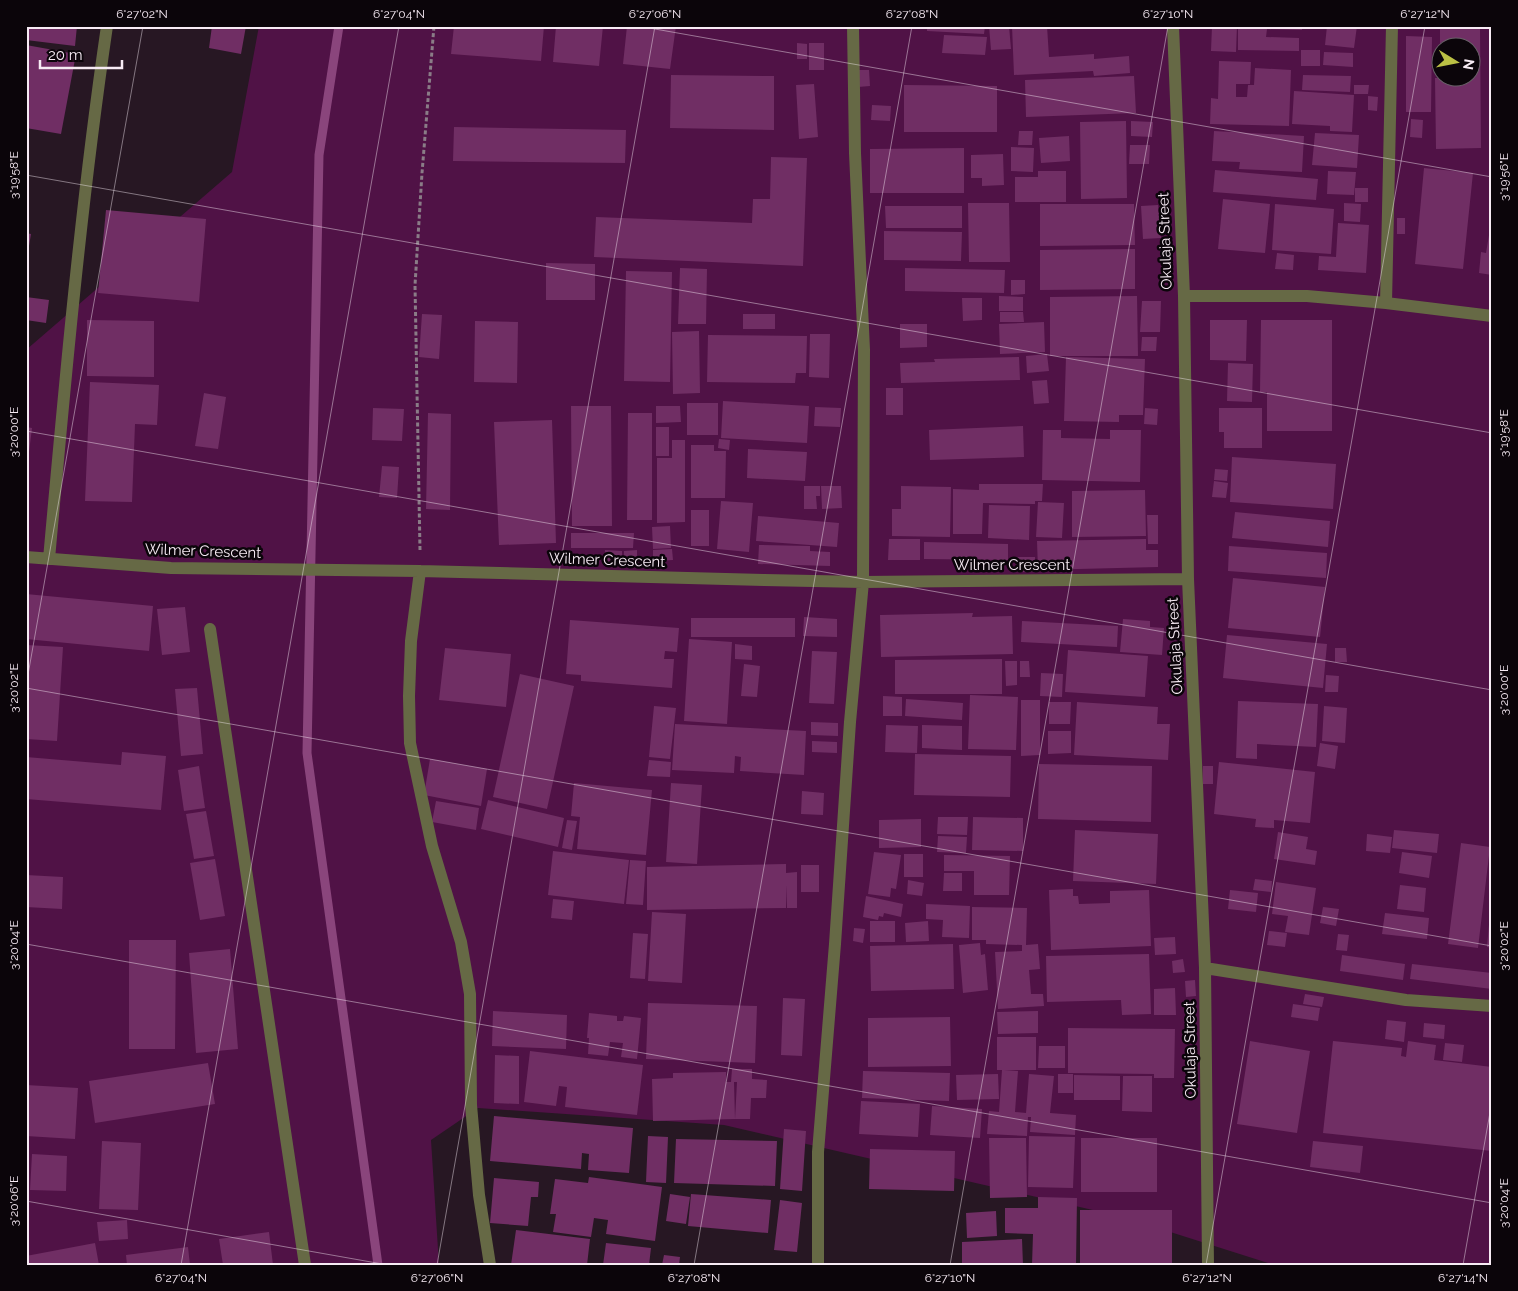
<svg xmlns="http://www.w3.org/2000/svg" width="1518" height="1291" font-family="Raleway,sans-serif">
<rect width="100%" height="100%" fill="#271723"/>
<path fill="#501246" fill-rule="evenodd" d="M259,26H1492V1265H1274L1123,1217L724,1125L478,1108L431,1140L439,1265H26V350L232,172ZM1440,48H1470V78H1440Z"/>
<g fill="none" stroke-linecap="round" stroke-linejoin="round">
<path stroke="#8a457c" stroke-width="9" d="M339,26L319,155L307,753L378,1265"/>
</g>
<path fill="#702e64" d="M26,26H77L75,46L26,40Z
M212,26H246L241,54L209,48Z
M454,26H544L541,61L451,54Z
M556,26H603L599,66L553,62Z
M627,26H676L670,69L623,64Z
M927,26H985L984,34L927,31Z
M989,26H1009L1011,49L991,50Z
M1012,26H1047L1049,57L1094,54V59L1129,56L1130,73L1094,76L1093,71L1014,75Z
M1212,26H1237L1236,52L1211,51Z
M1238,26H1302V30L1267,29L1266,37L1299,38V51L1238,50Z
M1327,26H1357L1354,48L1325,45Z
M1440,28H1480L1481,148L1436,149L1435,78H1470V48H1440Z
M944,35L987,37L985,55L942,53Z
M1406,36L1432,37L1431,112H1406Z
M797,43L807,44V59H797Z
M809,43H824V70H809Z
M26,45L76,54L61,134L26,128Z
M1301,50H1320V66H1301Z
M1324,52L1353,53V67L1323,65Z
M1219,61L1251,62L1250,84H1236V97H1247L1248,85H1254L1255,68L1291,70L1289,126L1210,124L1211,98L1218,99Z
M856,70H869L870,86L858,87Z
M671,75L774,76V130L670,128Z
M1303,75L1351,76L1350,92L1302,90Z
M1134,76L1136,113L1026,117L1025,80Z
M814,84L818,137L799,139L796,85Z
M904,85L997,86V132H904Z
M1354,85H1369L1368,94H1354Z
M1294,91L1354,95L1352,132L1330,131V126L1292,124Z
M1368,96L1378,97L1377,111L1368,110Z
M872,105L891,106L890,121L871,120Z
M1411,119L1423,120L1422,138L1410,137Z
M1126,121L1127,198L1081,199L1080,122Z
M1131,121L1153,122L1152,137L1131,136Z
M454,127L626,130L625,163L453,161Z
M1019,131H1033L1032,145H1018Z
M1214,131L1304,136L1302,172L1239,169L1240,162L1212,161Z
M1315,133L1359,135L1357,168L1312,165Z
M1069,136L1070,161L1041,163L1039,138Z
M1130,145H1150L1149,164H1129Z
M1011,147L1034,148L1033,172L1011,171Z
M964,148V193H870V149Z
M1003,154L1004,185L982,186V178H971V155Z
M771,157L807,158L803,266L594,257L596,217L752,223L753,199H770Z
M1424,168L1473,173L1463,269L1415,264Z
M1215,170L1318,179L1316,200L1213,192Z
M1038,171H1066V202H1015V177H1038Z
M1328,171L1356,172L1354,195L1327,194Z
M1355,188H1368V202H1355Z
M1223,199L1270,204L1265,253L1218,249Z
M968,203H1009L1010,262H969Z
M1344,203L1361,204L1360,222L1344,221Z
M1040,204H1134L1135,245L1040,246Z
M1275,204L1334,209L1331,254L1272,250Z
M1158,205L1161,238L1143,239L1141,206Z
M885,206H962V228H886Z
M106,210L206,219L199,302L98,293Z
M1397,218H1405V234H1397Z
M1338,223L1369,225L1366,273L1318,270L1319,256L1336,257Z
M1491,223H1492V275L1479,273L1481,252L1486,253Z
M884,231L962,232L961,261L884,260Z
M26,233L31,234L27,258H26Z
M1135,249V289L1040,290V250Z
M1277,253L1294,255L1293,270L1275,269Z
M546,263L595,264V300H546Z
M680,268L707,269L706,324H678Z
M905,268L1005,270L1004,293L905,291Z
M626,271L672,272L670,382L624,381Z
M1011,280H1025V294L1011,295Z
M999,296L1023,297V311H999Z
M1137,296L1138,356H1050V297Z
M26,297L49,300L46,323L26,320Z
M962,298H982V320L963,321Z
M1142,301H1161L1160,332H1140Z
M1000,312H1023L1024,322H1000Z
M422,314L442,315L439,359L419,357Z
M743,314H775V329H743Z
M87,320L154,321V377L87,376Z
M1210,320H1247L1246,361L1210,360Z
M1261,320H1332V431H1267V392H1260Z
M475,321L518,322L517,383L474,382Z
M1044,322L1045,352L1000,354L999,324Z
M900,324H927V347L900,348Z
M699,331L700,393L673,394L672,332Z
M810,334H830L829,378L809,377Z
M708,335L807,336L806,373H796L795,383L707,382Z
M1142,337H1157L1156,351H1141Z
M1047,354L1049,371L1027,373L1026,356Z
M1019,357L1020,380L901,383L900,363L935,362L934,359Z
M1066,357L1145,359L1143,415H1119V422L1064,421Z
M1228,363L1253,364L1252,402L1227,401Z
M1047,380L1049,403L1034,404L1032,381Z
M90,382L159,385L157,425L135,424L132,502L85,501Z
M886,388H903V415H886Z
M204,393L226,397L218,449L195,446Z
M723,401L809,406L807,443L721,438Z
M687,403H718V435H687Z
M571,406H611L612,526H572Z
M656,406H680L681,422L656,423Z
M815,407L841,408L840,427L814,426Z
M373,408L404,409L402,441L372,440Z
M1145,408L1158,409L1157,425L1144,424Z
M1219,408H1262V448H1224V432H1219Z
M428,413L451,414L450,510L426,509Z
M628,413H652V520H627Z
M552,420L556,543L499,545L494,422Z
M1023,426L1024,457L930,460L929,430Z
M26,427L32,428L27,468H26Z
M656,427H669V456H656Z
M1043,430H1061V438L1110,439V430H1141L1140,482L1042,480Z
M719,439L730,440L729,450L718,448Z
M672,440H685V522L657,523V458H672Z
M691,445H714V451H726L725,498H691Z
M748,449L807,452L805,481L747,478Z
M1232,457L1336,464L1333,509L1230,502Z
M382,466L399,467L397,498L379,497Z
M1215,469L1228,470L1227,481L1214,480Z
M1214,481L1228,483L1226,498L1212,497Z
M979,484H1043L1042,501H1035V504L983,503L982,534H953V489L979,490Z
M804,486H820V496H816L817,509H804Z
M821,486H841L842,508L822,509Z
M901,486L951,487L950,537L892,536V509H901Z
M1145,490L1146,536L1072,537V491Z
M721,501L753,503L749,552L717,549Z
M1038,502L1064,503L1062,538L1036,537Z
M989,505L1030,506L1029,540L988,538Z
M691,510H709V546H691Z
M1235,512L1330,521L1328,547L1232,538Z
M1147,515H1158V544H1148Z
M758,516L839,523L837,547L756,541Z
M670,526L671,548L653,549L652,527Z
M571,533H634L633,548H571Z
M889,539H920V560H888Z
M1146,539V550H1158V567L1038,570L1037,541Z
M924,542L1008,544V560L924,559Z
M759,545L810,546V551L830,552V566L758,564Z
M1229,546L1327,553L1326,578L1228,571Z
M672,549L673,560L653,561V550Z
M605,550L622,551V563L605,562Z
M637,550V563L624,562V551Z
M1016,557H1035V572H1016Z
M1233,578L1325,587L1320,637L1228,628Z
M26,594L153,606L149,651L26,639Z
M185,607L190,652L162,655L157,609Z
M973,613L972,617L1012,616L1013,654L881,657L880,615Z
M804,617L837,619V637L803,636Z
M691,618H795V637H691Z
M1123,619L1150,621V627L1164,628L1162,655L1120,652Z
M570,620L679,628L677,652L665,651L664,659H674L672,688L581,681V675L566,674Z
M1022,621L1118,626L1117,647L1021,642Z
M1227,635L1327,644L1323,688L1223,678Z
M689,639L732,642L727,724L684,721Z
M735,644L752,646V660L735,659Z
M26,645L63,647L57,741L26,739Z
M445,648L511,654L506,707L439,700Z
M1335,648H1346L1347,662H1335Z
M1068,650L1148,656L1145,697L1065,692Z
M812,651L837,652L834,704L809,703Z
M1002,659V694H895V660Z
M1005,661H1017V685L1006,686Z
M1020,661H1029L1030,677H1020Z
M744,664L760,666L757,697L741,696Z
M1041,673L1063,674L1062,697L1040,696Z
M520,674L574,686L547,809L493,797Z
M1326,675L1339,676L1338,692H1325Z
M197,688L203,754L181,756L175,689Z
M970,695L1018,697L1016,750L968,749Z
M883,696L902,697V716H883Z
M906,699L963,703L962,720L905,716Z
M1021,700H1040V755L1021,756Z
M1238,701L1318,704L1316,747L1257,744V759L1236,758Z
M1049,702H1071L1070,724H1049Z
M1077,702L1158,707L1157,724H1170L1168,760L1074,755Z
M654,706L676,708L670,759L649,757Z
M1324,706L1347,708L1345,743L1322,741Z
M811,722L838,723V736L811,735Z
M675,724L806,731L804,775L740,771L741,757L735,756L734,773L672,770Z
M886,725L918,726L917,753L885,752Z
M922,725L962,726V750L922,748Z
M1048,731H1071V753L1048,754Z
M812,741L837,742V753L812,752Z
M1320,743L1338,746L1335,769L1317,766Z
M122,752L166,756L161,810L26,799V757L121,765Z
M915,754L1011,756L1010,797L914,795Z
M430,759L487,769L481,806L424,795Z
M649,760L671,762L670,777L647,776Z
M1219,762L1315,772L1310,823L1274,820V828L1255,827L1256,819L1214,814Z
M1039,764L1152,766L1151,822L1038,819Z
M199,766L205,808L184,811L178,770Z
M1203,766H1213V784H1203Z
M574,783L652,790L646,855L577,849L580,817L571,816Z
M671,783L702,785L697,864L666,862Z
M802,791L824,793L823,815L801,814Z
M488,800L564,818L558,847L481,829Z
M436,801L479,808L476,830L432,822Z
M206,811L214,856L194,859L186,814Z
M938,817H968L967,835L937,834Z
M973,817L1023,818V851L972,850Z
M921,819V847L879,848V820Z
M567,820L577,821L572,850L562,848Z
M1075,830L1158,834L1156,884L1073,881Z
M1394,830L1439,834L1437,853L1392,848Z
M1278,832L1308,837L1306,849L1317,851L1315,865L1274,859Z
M1367,834L1392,837L1390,853L1366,851Z
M938,836L967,837L966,853L937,852Z
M1461,843L1490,847L1478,948L1448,944Z
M553,851L629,860L624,904L548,895Z
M874,852L901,855L896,889L891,888L890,897L868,894Z
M1402,852L1432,856L1429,878L1399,873Z
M904,854H923V877H904Z
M944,855L1010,856L1009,895H974V871H944Z
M215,859L225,916L200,920L190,863Z
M630,860L646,861L643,905L626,904Z
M786,864V873L797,872V908H787V885L786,908L647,910V867Z
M801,865H819V892H801Z
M944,873H962V891H943Z
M26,875L63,877L62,909L26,907Z
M1255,879L1272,881L1271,892L1253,890Z
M908,880L924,883L922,896L907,894Z
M1276,882L1316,888L1309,935L1285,932L1288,916L1272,914Z
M1400,885L1426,888L1424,912L1397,909Z
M1073,889V896H1078L1079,904L1110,903V891L1149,890L1151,946L1051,950L1049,890Z
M1230,890L1258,893L1256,912L1228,909Z
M866,896L903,904L901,917L884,913L883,917L879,916L878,920L863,917Z
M553,899L574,901L572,920L551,918Z
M926,904L970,906L969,938L942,937L943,920L926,919Z
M972,907L1027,908L1026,945L1038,944L1040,969L1029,970L1031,994H1043L1044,1006L998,1009L995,952L1022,951V945L986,944V940H972Z
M1323,907L1339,909L1336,926L1320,923Z
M652,912L686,914L682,983L648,981Z
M1385,913L1429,918L1427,939L1382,934Z
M1490,913H1492V948L1487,947Z
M870,921H895V942H870Z
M928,921L929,941L906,942L905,923Z
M854,928L865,929L863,943L853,941Z
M1269,931L1287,933L1285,947L1267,945Z
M633,933L648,934L645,979L630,978Z
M1338,934L1349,935L1347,951L1336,950Z
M1175,937L1176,954L1155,955L1154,938Z
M129,940H176L175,1049H129Z
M980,943L981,955L985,954L988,990L963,993L959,945Z
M953,944L954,989L871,991L870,946Z
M230,949L238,1049L196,1053L189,953Z
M1149,954L1151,1014L1122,1015L1121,1000L1047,1002L1046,956Z
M1342,955L1405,964L1403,980L1340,971Z
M1183,959L1185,972L1173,973L1172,961Z
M1412,964L1492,973V989L1410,979Z
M1195,980L1196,996L1186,997L1185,981Z
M1175,988L1176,1015H1154V989Z
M1305,994L1324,997L1322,1007L1303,1004Z
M783,998L805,999L802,1056L781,1055Z
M648,1003L757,1006L755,1063L646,1059Z
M1293,1004L1320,1008L1318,1021L1291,1017Z
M493,1011L567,1015L566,1049L492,1046Z
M1038,1011V1033L998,1034L997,1012Z
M589,1013L617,1016V1021H623L624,1016L641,1018L637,1059L621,1057L623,1043L610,1042L608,1056L588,1054L589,1038H587Z
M950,1017L951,1066L868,1067V1018Z
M1387,1020L1406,1022L1404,1042L1385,1039Z
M1424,1023L1445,1025L1444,1039L1423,1037Z
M1068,1028L1175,1029L1174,1078H1154V1074L1068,1073Z
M997,1037H1036V1070H1004L1018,1071L1015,1112L1026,1113L1029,1074L1054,1076L1050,1113L1076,1115L1075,1135L1030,1132L1031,1117H1028L1027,1136L987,1134L989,1111L999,1112L1002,1070H997Z
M1250,1041L1310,1051L1297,1133L1237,1124Z
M1333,1041L1402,1048L1401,1056L1406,1057L1408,1041L1436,1045L1434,1060L1492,1067V1151L1323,1133Z
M1445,1043L1464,1045L1462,1062L1443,1060Z
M1039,1046H1065V1068H1038Z
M530,1051L643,1065L637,1115L565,1107L567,1087L559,1086L556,1106L524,1102Z
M495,1055L519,1056V1104L494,1103Z
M208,1063L215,1104L95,1123L89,1081Z
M732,1069H752V1079L767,1080L766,1098H751L750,1119H735L737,1082H734L735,1119L653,1121L652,1079L673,1078V1073L726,1072V1082H731Z
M863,1071L950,1073L949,1101L862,1098Z
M998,1074L999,1099L957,1100L956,1075Z
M1058,1074H1073V1093H1058Z
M1074,1075L1120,1076V1100H1074Z
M1123,1076H1152V1112L1122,1111Z
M26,1085L78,1088L75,1139L26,1136Z
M861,1101L920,1104L918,1137L859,1134Z
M932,1106L982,1109L980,1138L930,1135Z
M494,1116L633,1128L629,1173L588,1170L589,1154L582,1153L581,1169L490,1161Z
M784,1129L806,1131L802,1191L780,1189Z
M648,1136L668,1137L666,1183L646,1182Z
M1029,1136L1075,1137L1073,1188L1028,1187Z
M989,1138H1026L1027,1197L990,1198Z
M1081,1138H1157V1192H1081Z
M676,1139L777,1141L775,1186L674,1183Z
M102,1141L141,1143L138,1210L99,1209Z
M1313,1141L1363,1146L1360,1173L1310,1167Z
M870,1149L955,1151L954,1191L869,1189Z
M32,1154L67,1156L66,1191L30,1190Z
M589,1177L662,1187L655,1241L606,1234L608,1220L594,1218L591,1237L553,1232L556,1214H550L555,1179L588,1183Z
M494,1178L539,1182L538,1197H531L528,1226L490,1223Z
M670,1194L690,1197L686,1224L666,1221Z
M691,1194L771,1200L768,1233L688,1226Z
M1038,1197L1077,1198L1076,1265H1032L1033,1234L1005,1233V1208H1038Z
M780,1200L802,1203L797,1252L774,1250Z
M1080,1210H1172V1265H1080Z
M996,1211L997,1236L967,1238L966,1213Z
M127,1220L128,1239L99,1241L97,1222Z
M516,1230L590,1239L587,1265H511Z
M269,1232L273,1265H223L219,1239Z
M1022,1239L1023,1265H962V1242Z
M95,1243L99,1265H26V1256Z
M606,1243L651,1248L649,1265H603Z
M188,1247L190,1265H127L126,1255Z
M664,1255L680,1257L679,1265H662Z"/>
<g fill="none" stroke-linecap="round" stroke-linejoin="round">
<path stroke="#8a7c87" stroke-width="3" stroke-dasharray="4 2.5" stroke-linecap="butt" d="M420,550L415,285L422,173L434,26"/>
<path stroke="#666945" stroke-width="12" d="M1173,26L1184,296L1188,579L1205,968L1208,1265
M1184,296H1307L1386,303L1492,316
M1386,303L1392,26
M26,557L171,568L420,571L764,580L863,582L1188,579
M49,559C65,381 81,203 107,26
M420,571L411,641L409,696L410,743L432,846L461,942L470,994L471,1105L479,1195L490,1265
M210,629L305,1265
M1205,968L1406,1000L1492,1006
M818,1265V1152L835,944L850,722L863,582L864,350L855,153L853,26"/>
</g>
<path fill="none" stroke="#f7ebf4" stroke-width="1" stroke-opacity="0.45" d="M638,26L1492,177M26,175L1492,433M26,431L1492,690M26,686L143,26M26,688L1492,946M26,944L1492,1203M26,1201L388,1265M181,1265L399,26M437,1265L655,26M694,1265L912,26M950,1265L1168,26M1206,1265L1425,26M1463,1265L1492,1101"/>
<g text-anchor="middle" stroke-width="5" stroke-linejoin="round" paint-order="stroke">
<g font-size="15" fill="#f7ebf4" stroke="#0b050a">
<text transform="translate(1165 241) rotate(-92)" y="5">Okulaja Street</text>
<text transform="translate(203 551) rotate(2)" y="5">Wilmer Crescent</text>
<text transform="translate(607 560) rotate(2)" y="5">Wilmer Crescent</text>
<text x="1012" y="570">Wilmer Crescent</text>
<text transform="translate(1175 646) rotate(-93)" y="5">Okulaja Street</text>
<text transform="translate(1190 1050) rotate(-91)" y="5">Okulaja Street</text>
</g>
</g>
<rect width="1518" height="1291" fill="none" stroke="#0b050a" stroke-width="55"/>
<g transform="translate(1456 62) rotate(100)"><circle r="24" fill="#0b050a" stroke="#696168"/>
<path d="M0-4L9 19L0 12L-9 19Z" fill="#bbc045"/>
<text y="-8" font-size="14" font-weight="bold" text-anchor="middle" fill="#f7ebf4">N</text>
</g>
<path d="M40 60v8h82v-8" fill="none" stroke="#f7ebf4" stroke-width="2.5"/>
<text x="48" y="60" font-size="15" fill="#f7ebf4" stroke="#0b050a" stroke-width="4" paint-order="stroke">20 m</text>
<rect x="28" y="28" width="1462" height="1236" fill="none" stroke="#f7ebf4" stroke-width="2"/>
<g font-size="12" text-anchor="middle" fill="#f7ebf4">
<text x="142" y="18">6°27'02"N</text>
<text x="399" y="18">6°27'04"N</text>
<text x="655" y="18">6°27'06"N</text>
<text x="912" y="18">6°27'08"N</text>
<text x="1168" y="18">6°27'10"N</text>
<text x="1425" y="18">6°27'12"N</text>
<text transform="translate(14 175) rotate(-90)" y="4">3°19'58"E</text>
<text transform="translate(1504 177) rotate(-90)" y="4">3°19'56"E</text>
<text transform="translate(14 432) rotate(-90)" y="4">3°20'00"E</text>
<text transform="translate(1504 433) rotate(-90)" y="4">3°19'58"E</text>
<text transform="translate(14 688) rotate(-90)" y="4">3°20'02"E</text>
<text transform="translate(1504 690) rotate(-90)" y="4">3°20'00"E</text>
<text transform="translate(14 945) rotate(-90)" y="4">3°20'04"E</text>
<text transform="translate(1504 946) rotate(-90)" y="4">3°20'02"E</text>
<text transform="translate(14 1201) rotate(-90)" y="4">3°20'06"E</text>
<text transform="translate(1504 1203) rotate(-90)" y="4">3°20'04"E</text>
<text x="181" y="1282">6°27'04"N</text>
<text x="437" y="1282">6°27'06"N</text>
<text x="694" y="1282">6°27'08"N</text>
<text x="950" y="1282">6°27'10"N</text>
<text x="1207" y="1282">6°27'12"N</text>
<text x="1463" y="1282">6°27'14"N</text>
</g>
</svg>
